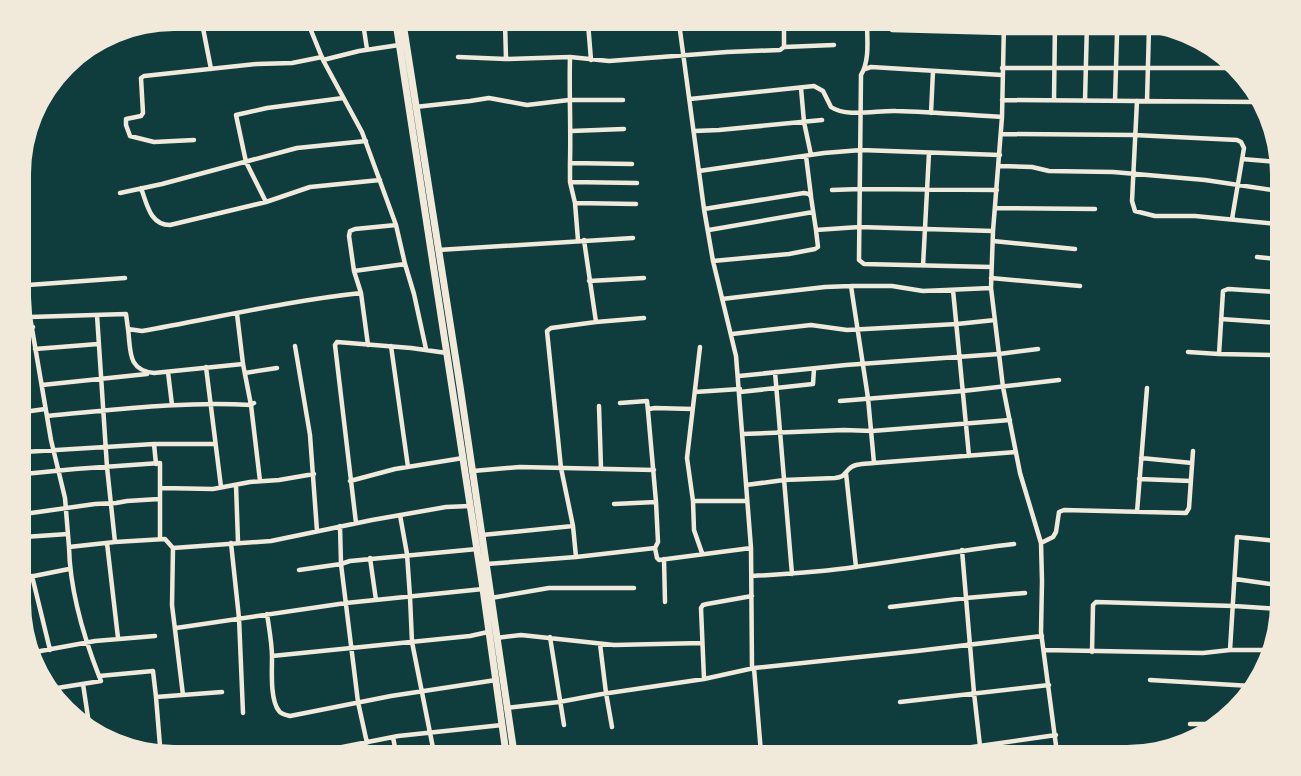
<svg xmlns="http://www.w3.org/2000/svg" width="1301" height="776" font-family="'Work Sans',sans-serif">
<rect width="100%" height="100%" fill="#0f3d3e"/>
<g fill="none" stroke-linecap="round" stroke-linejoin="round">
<path stroke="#f1e9da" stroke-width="4.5" d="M202,23L211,69
M308,23L323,60L362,132L396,225L405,264
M363,23L367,49
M505,23L506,59
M588,23L591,60
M679,23L704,209L713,261L736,356L751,548L752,669
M784,23V47
M867,23C867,39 870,60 861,75L859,260L864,264L991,267
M889,23V28L892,30L1004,33H1167
M971,23L972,32
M1004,23L1002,117L993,231L991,288L1003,387L1020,473L1041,543L1042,581L1041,632L1057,753
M236,28L264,23
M458,57L506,59L570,57L609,61L727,52L780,50L784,47L834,45
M323,60L359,51L399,45
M1002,68H1229
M865,69L871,67L1002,75
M801,88L804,122L811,155
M690,99L814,86L823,91L831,107C847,118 878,110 896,111C932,112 967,115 1002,117
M1002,100L1257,102
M1054,100L1055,23
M1085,101L1087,23
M1115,101L1117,34
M1137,101L1132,201L1135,211L1155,216H1195L1278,224
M1147,101L1149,28
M415,107L470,101L489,98L527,105L569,100H623
M931,113L933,71
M571,131L624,129
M694,131L719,130L822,120
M1001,134L1134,135L1237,140L1241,142L1244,148L1232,219
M194,140L154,142L130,136L126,125V119L141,116L143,113L141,78L144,76L257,64L292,63L322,57
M806,156L811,196
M1242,159L1277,162
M570,163C571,128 569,92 570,57
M999,166L1032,167L1049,171L1113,172L1205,180L1278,191
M699,171L824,153L861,150L1000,155
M570,182L637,183
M141,188C147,204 150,225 170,225L266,202L310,187L380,180
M832,190L860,189L997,190
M120,193L162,184L297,148L366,141
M266,202L246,162L236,115L267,108L343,98
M575,203L636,204
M996,208L1095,209
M704,209L804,193L809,194L811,197L816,230
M709,230L813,212
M578,240L575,203L570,182V163L632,164
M584,240L596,322
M993,241L1075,249
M438,250L633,238
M28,255L27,270L30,317
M1257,257L1278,259
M713,261L789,254L815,249L818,247L816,230L859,227L993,231
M923,266L929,153
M354,271L349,236L350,231L355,229L396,225
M991,278L1080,286
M589,281L644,278
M28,285L125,278
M851,286L868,398L874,463
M953,290L969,456
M722,299L825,287L851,286H892L923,291L991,288
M237,314L243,364
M97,315L107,467L115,542
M1221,319L1278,323
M24,328L33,327
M128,329C131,351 127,370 154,373L243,364L251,405L260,481
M732,334L811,325L847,330L957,324L995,320
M368,345L361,293L354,271L405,264L414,294L426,349
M295,346L310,435L317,531
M391,346L408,467
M700,347L687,458L693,501L694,530L702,553
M35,349L98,344
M1188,352L1219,354L1278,355
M1219,354L1223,291L1228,289L1278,292
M206,367L221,487
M168,372L172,405
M775,372L792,574
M245,373L277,368
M739,376L846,365L999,354L1038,349
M42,385L147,374
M695,392L740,389
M740,392L813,384L814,369
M840,401L963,391L1059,380
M620,403L647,401L648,411
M599,406L601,468
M24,412L45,409
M47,416C114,410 183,401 251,405L254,403
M742,434L844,430L872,431L1010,420
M154,444H215
M24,452L154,444L156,464
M1141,458L1192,463
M473,471L520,467L654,470
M846,473L856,567
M24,474L75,469L160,463V539
M1139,479L1191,481
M350,481L395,469L463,458
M236,485L238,542
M746,485L784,480L835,478C844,477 843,475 849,469C854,463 867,464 874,463L1016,452
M161,488L213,489L250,482L279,480L314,474
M693,501H747
M614,504L656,502
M1137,512L1147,388
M24,514L95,504L116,503L127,501L159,499
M400,515L407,554L410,597L412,642L434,753
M356,523L335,345L337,342L411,348L447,353
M340,526L341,564L358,702L367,743
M482,535L573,526
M24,537L68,534
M107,543L118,638
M231,543L239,618L243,713
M1041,543L1053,537L1056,532L1059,512L1064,510L1186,513L1189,508L1193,451
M69,547L65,498L51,440L30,317L126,314L128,329L142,331C215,318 287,301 361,293
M173,548L271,541L372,520L446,507L470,506
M655,548L657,558L659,560L751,548
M962,550L974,693L980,746
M576,557L573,526L561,468L547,331L551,328L596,322L644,318
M370,558L376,600
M664,559L665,602
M486,564L576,557L655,548L658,542L656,502L648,411L649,409L655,408L692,409
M299,570L341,564L350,561L477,549
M32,576L50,650
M752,576C787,574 821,572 855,567C908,560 961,550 1014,544
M24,578L69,569
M1235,579L1278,585
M491,598L549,588H634
M890,607L966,598L1025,593
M267,614C269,628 272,643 272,657C272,671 270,700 279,711C281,714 286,715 290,716L391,696L496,680
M176,628L346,603L483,589
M550,637L564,725
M496,638L521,635L614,645L702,643
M600,644L606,693L612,727
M1044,650L1203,653L1230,650H1266
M1230,650L1237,537L1278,541
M35,652L95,641L155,636
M1092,652L1093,605L1096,602L1234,606L1278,609
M272,656L470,636L488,632
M754,668L761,753
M704,679L701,608L703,605L707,604L752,596
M1150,680L1251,686
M83,684L89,724
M51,689L101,681L99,676
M183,695L172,605L173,548L165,539L115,542L69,547C70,592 83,635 99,676L153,671L156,697L222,692
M156,697L160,746L162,750
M900,702L1049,685
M506,708L559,702L602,694L704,679L754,668L917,651L1042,636
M1190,724H1212
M393,737L396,753
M358,744L360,753
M150,747L160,746
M312,753L398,736L502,725
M930,753L1056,735"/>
<path stroke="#f1e9da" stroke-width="7" d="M396,23L483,589L506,753
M403,23L460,386L514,753"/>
</g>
<path d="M0 0H1301V776H0ZM174 31H1127A143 143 0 0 1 1270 174V602A143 143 0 0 1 1127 745H174A143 143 0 0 1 31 602V174A143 143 0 0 1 174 31Z" fill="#f1e9da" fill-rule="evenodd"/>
</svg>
